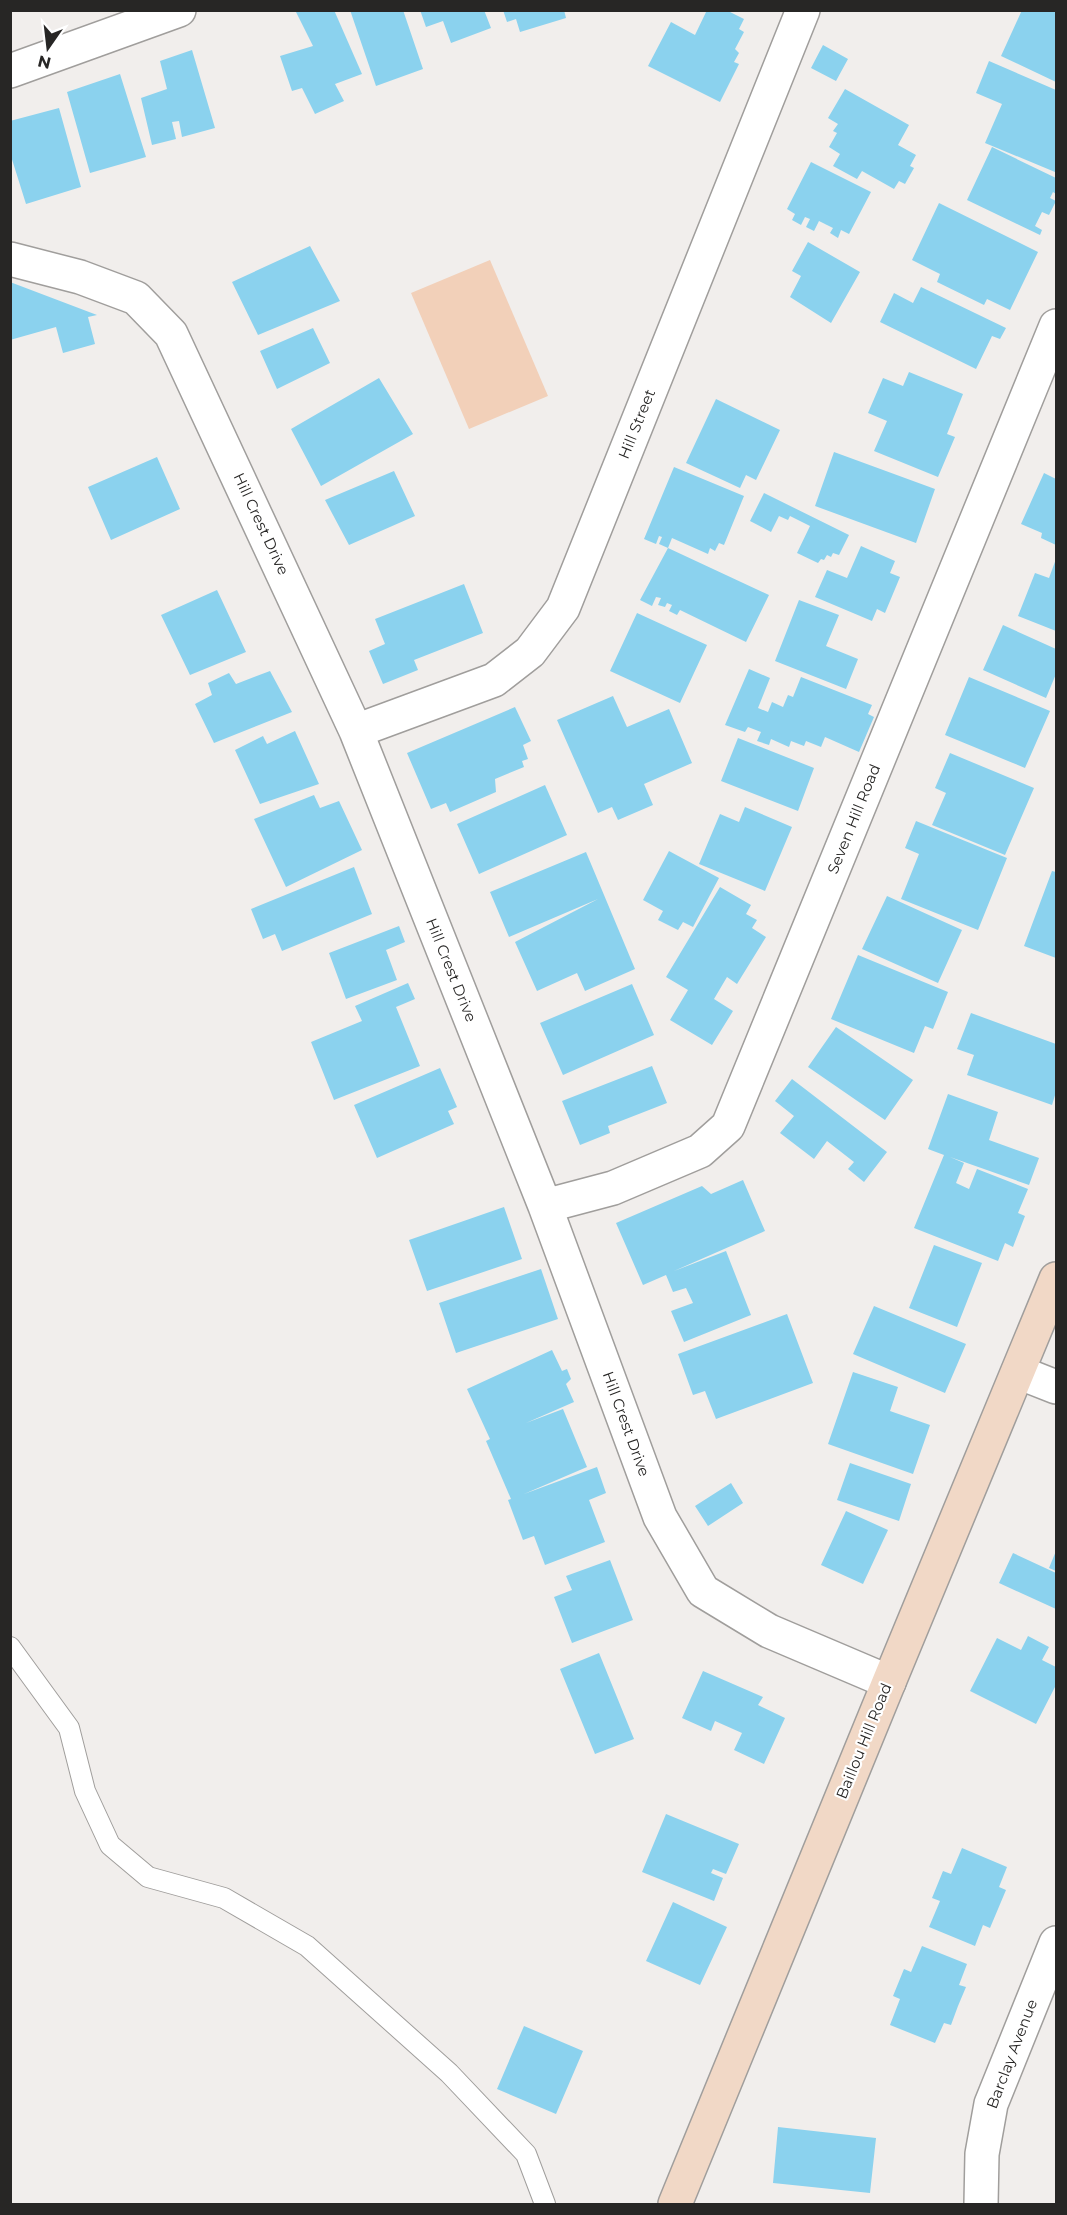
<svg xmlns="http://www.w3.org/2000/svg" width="1067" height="2215" font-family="Montserrat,sans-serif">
<rect width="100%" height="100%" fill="#f1eeec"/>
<path fill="#f2d0b9" d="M490,260L548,396L469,429L411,293Z"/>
<path fill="#8bd2ee" d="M295,10H334L362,74L335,84L344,101L315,114L302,88L292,91L280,56L313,46Z
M350,10H403L423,69L376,86Z
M420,10H484L491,28L451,43L443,21L426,27Z
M503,10H564L566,18L520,32L516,19L507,22Z
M707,10H726L744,19L739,29L744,32L735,49L739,53L734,62L739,64L720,102L648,66L671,22L695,35Z
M1022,10H1056V82L1001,56Z
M823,45L848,59L836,81L811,68Z
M192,50L215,128L182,137L179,121L172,122L176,139L152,145L141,98L167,89L160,61Z
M989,61L1056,90L1055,172L985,143L1002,104L976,93Z
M120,74L146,157L90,173L67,92Z
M845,89L909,125L898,145L916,155L910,166L914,168L905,184L899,181L894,189L862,171L857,179L833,166L840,154L829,147L837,133L833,131L838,124L828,118Z
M59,108L81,187L26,204L10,153V121Z
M992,147L1056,178V194L1053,192L1050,198L1056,201L1049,215L1042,212L1035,226L1042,230L1040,235L967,200Z
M811,162L871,192L849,234L841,230L838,238L830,233L833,228L819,221L814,231L806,227L810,219L805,217L801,225L792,220L795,214L787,209Z
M939,203L1038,252L1010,310L987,299L984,305L937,282L940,274L912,260Z
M808,242L860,272L831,323L790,297L801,276L792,271Z
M310,246L340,301L258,335L232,282Z
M10,282L97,315L88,317L95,344L63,353L56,327L10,340Z
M921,287L1006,328L1000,339L992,336L976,369L880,322L894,293L913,303Z
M313,328L330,363L277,389L260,351Z
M909,372L963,394L947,434L955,437L938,477L874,451L887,421L868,413L883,378L903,386Z
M379,378L413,434L321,486L291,429Z
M716,399L780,430L756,480L746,475L740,488L686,463Z
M834,452L935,489L916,543L815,506Z
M157,457L180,509L111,540L88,487Z
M674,467L744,496L724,545L719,543L715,551L710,548L708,554L672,538L668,548L769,595L746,642L680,610L677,615L669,611L672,605L667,603L665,607L658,605L661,598L656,597L652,606L640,600L668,548L659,544L662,537L659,536L656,544L644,539Z
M394,471L415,516L349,545L325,500Z
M1044,473L1056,479V545L1041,538L1042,533L1021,524Z
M764,493L849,535L839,555L833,553L831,557L827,555L824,560L821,559L818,563L797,553L810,526L790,516L788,520L779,516L771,532L750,521Z
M861,546L895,561L890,573L900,577L885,613L877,609L872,621L815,597L827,570L847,578Z
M1056,559V631L1018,616L1035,573L1049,578Z
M464,584L483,633L414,660L418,670L383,684L369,651L385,644L375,619Z
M217,590L246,652L190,675L161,615Z
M799,600L839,615L826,646L858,659L846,689L775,661Z
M637,613L707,645L680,703L610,671Z
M1003,625L1056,649V674L1046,698L983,670Z
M749,669L770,678L758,708L768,712L772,702L783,707L788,695L793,697L801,677L872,705L868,714L874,717L859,752L825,737L821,747L806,741L804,746L791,741L789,747L771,739L769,745L757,741L761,732L748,727L745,732L725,725Z
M270,671L292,712L214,743L195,704L212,695L208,683L229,673L236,684Z
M969,677L1050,711L1025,768L945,735Z
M613,696L627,727L669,709L692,763L644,784L653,805L618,820L612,807L598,813L557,720Z
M515,707L531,741L523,745L528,759L522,761L524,767L495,779L496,792L450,812L446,803L431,809L407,753Z
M295,731L319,784L260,804L235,750L263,736L267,744Z
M738,738L814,768L798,811L721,781Z
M950,753L1034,788L1005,855L932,825L946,793L935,788Z
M545,785L567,835L479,874L457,824Z
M314,795L320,808L339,801L362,850L286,887L254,819Z
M745,807L792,827L765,891L699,864L720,814L739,822Z
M916,821L1007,858L978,930L901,899L919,854L905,848Z
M669,851L719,878L693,927L683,922L678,930L658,920L663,911L643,900Z
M586,852L635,969L585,991L577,973L537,991L515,942L598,899L509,937L490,892Z
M354,867L372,914L282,951L275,934L263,939L251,909Z
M1052,871L1056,872V958L1024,946Z
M720,887L751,905L746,914L757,920L752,928L766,937L737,984L727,977L714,999L733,1011L712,1045L670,1020L688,990L666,977Z
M887,896L962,930L938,983L862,949Z
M399,926L405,942L386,950L397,980L346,999L329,953Z
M858,955L948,992L933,1029L925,1026L914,1053L831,1019Z
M408,983L415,999L396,1007L420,1066L334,1100L311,1042L362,1021L355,1006Z
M632,984L654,1035L563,1075L540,1023Z
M971,1013L1056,1044V1092L1052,1105L967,1075L974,1055L957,1049Z
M836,1027L913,1080L885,1120L808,1067Z
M652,1066L667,1103L608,1126L610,1133L580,1145L562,1101Z
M440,1068L457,1107L448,1111L454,1124L377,1158L354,1105Z
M792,1079L887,1152L864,1182L848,1169L854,1162L827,1141L814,1159L780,1133L794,1116L775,1101Z
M948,1094L998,1112L989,1140L1039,1158L1029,1185L950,1157L964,1163L956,1183L969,1189L977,1169L1028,1189L1018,1213L1025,1216L1013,1247L1005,1243L998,1261L914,1228L944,1155L928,1149Z
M743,1180L765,1231L674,1271L726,1251L751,1315L684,1342L671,1311L693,1303L686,1288L673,1292L666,1275L643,1285L616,1223L702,1186L711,1194Z
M504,1207L522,1259L427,1291L409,1240Z
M934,1245L982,1263L957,1327L909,1308Z
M541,1269L558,1319L456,1353L439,1303Z
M874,1306L966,1344L945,1393L853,1354Z
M787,1314L813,1383L716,1419L705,1391L693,1395L678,1354Z
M552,1350L562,1371L567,1369L571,1379L566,1384L574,1402L526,1423L563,1409L587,1467L524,1494L597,1467L606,1493L589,1500L605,1542L545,1565L534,1536L523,1540L508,1500L511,1499L486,1441L490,1439L467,1389Z
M853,1372L898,1387L890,1411L930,1425L913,1474L828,1444Z
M850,1463L911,1484L899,1521L837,1500Z
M731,1483L743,1503L708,1526L695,1506Z
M846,1511L888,1530L863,1584L821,1565Z
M1056,1551V1571L1049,1568Z
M1013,1553L1056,1573V1609L999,1583Z
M610,1560L633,1620L572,1643L554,1597L572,1590L566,1576Z
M1028,1636L1049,1647L1042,1660L1056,1667V1685L1036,1724L970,1691L997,1638L1021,1650Z
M599,1653L634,1739L595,1754L560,1669Z
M703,1671L763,1697L758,1705L785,1718L764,1764L734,1750L742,1733L715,1721L711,1731L682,1718Z
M666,1814L739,1844L726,1874L713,1869L711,1873L723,1878L714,1901L642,1872Z
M962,1848L1007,1867L999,1887L1006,1890L990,1928L983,1925L975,1946L929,1927L940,1901L932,1898L943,1871L951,1874Z
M673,1902L727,1927L700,1985L646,1961Z
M922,1946L967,1964L959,1985L966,1987L958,2006L951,2025L944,2023L935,2043L890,2025L900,1999L893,1996L904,1969L911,1972Z
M524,2026L583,2051L556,2114L497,2089Z
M778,2127L876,2138L870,2193L773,2183Z"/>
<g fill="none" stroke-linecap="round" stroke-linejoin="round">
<g stroke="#a09e9c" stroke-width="22">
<path id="service" d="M10,1647L69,1728L85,1791L110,1845L148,1877L224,1898L307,1946L449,2073L526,2154L545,2204"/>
</g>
<g stroke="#a09e9c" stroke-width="36">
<path id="minor" d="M10,71L179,10
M10,259L80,277L136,298L171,334L356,731L545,1206L660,1517L703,1591L769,1631L889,1682
M356,731L494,680L530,652L563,608L803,10
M545,1206L613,1188L700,1151L728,1126L1056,326
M1018,1372L1056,1387
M981,2204L982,2154L991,2104L1056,1943"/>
</g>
<g stroke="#a09e9c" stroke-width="36">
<path id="secondary" d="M675,2204L889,1682L1056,1279"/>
</g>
<use href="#service" stroke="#fff" stroke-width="20"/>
<use href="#minor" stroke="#fff" stroke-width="33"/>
<use href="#secondary" stroke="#f1d8c6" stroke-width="33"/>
</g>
<g text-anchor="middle" stroke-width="4.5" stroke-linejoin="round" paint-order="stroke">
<g font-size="15" fill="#272625" stroke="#fff">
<text transform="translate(637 424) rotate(-68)" y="5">Hill Street</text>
<text transform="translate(261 524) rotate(65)" y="5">Hill Crest Drive</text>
<text transform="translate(854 819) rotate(-68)" y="5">Seven Hill Road</text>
<text transform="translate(451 970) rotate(68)" y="5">Hill Crest Drive</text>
<text transform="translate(626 1424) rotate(70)" y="5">Hill Crest Drive</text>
<text transform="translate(864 1741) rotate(-68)" y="5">Baillou Hill Road</text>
<text transform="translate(1012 2054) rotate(-69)" y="5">Barclay Avenue</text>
</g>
</g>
<rect width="1067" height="2215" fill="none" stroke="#272625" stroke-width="24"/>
<g transform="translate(48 48) rotate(194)" stroke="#ffffff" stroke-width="4.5" paint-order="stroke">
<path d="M0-4.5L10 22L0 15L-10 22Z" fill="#272625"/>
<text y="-9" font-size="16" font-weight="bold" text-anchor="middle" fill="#272625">N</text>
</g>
</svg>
